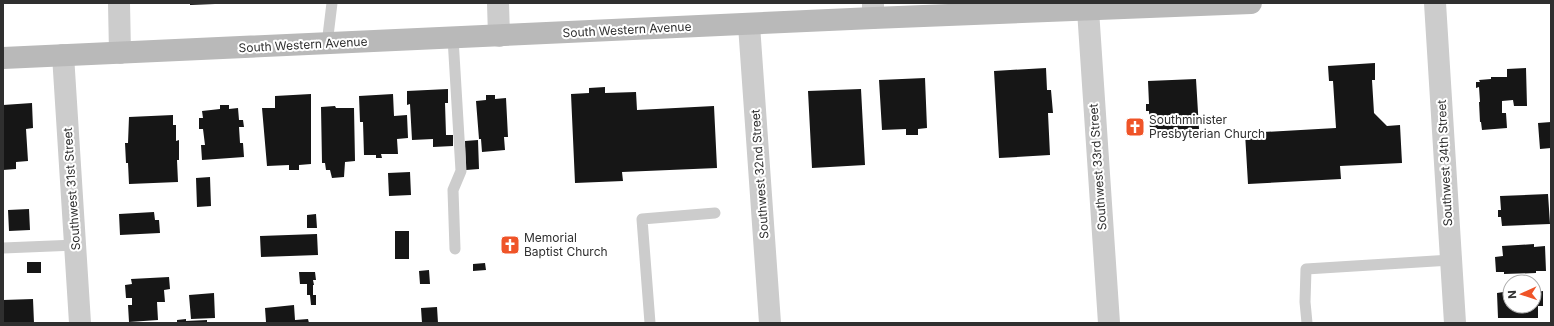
<svg xmlns="http://www.w3.org/2000/svg" width="1554" height="326" font-family="Inter,sans-serif">
<rect width="100%" height="100%" fill="#fff"/>
<path fill="#161616" d="M190,3H215V4L190,5Z
M1375,63V80H1372L1374,113L1387,126L1400,125L1402,163L1340,166L1341,179L1248,184L1245,133L1336,128L1333,81H1329L1328,66Z
M1046,68L1047,90H1051L1053,113H1048L1050,155L999,158L994,71Z
M1526,68L1527,106H1514L1513,100L1502,101V113H1506L1507,128L1482,130L1481,122H1480L1479,102H1480L1479,87L1476,88V82H1480L1479,80L1491,79V77H1507V69Z
M925,78L927,128L918,129V135H906V129L882,130L879,80Z
M1196,79L1199,129L1150,132L1149,111H1146V104H1149L1148,81Z
M605,87V93L636,92L637,110L714,106L717,168L622,172L623,181L575,183L571,94L589,93V88Z
M448,89V103H445L446,135H453V146L433,147V139L412,140L410,104L407,105V91Z
M861,89L865,165L812,168L808,91Z
M311,94V164L299,165V170H289V165L267,166L262,108H275V96Z
M393,94L394,116L407,115L408,138L397,139L398,154H381L382,158H376V155H364L363,122H360L359,96Z
M486,95H495V99L506,98L508,137H504L505,150L482,152L481,139H479L476,101L486,100Z
M32,103L33,128L26,129L28,161L16,162V169L3,170V105Z
M220,105H229V109L238,108L239,120H243L244,127H239L240,143H243L244,157L202,160L201,145H205L203,129H199V118H203L202,111L220,109Z
M335,106L336,108H354L355,161L345,162L344,177L332,178L330,170H326L325,163H322L321,107Z
M173,115V125H176V141L179,140V160H177L178,182L129,184L128,163H126L125,143H128L129,117Z
M1551,122V148L1540,149L1538,123Z
M478,140L479,169L466,170L465,141Z
M410,172L411,195L389,196L388,173Z
M210,177L211,206L197,207L196,178Z
M1548,194L1550,224L1502,226L1501,217H1498V210H1501L1500,196Z
M29,209L30,230L9,231L8,210Z
M154,212L155,220H159L160,233L120,235L119,214Z
M316,214L317,228H307V215Z
M395,231H409V259H395Z
M317,234L318,255L261,257L260,236Z
M1534,244V247L1545,246L1546,271H1536V273L1504,274V272H1496L1495,257L1503,256L1502,246Z
M27,262H41V273H27Z
M485,263L486,270L473,271V264Z
M429,270L430,284H420L419,271Z
M299,272H315L316,280H313L314,285H313V295H316V305H311L310,295H307V284H300Z
M169,277L170,289L164,290L165,302H157L158,320L129,322L128,305H132V298H126L125,285L132,284L131,279Z
M1537,289V292L1543,291V306H1538V318H1498L1497,293L1510,291V306H1534V290Z
M214,293L215,318L191,319L189,295Z
M33,299L34,323H3V300Z
M294,305L295,320L308,319L309,323H268V322H266L265,308Z
M437,307L438,323H422L421,308Z
M186,319V321L207,320V323H177V320Z"/>
<g fill="none" stroke-linecap="round" stroke-linejoin="round">
<path stroke="#ccc" stroke-width="11" d="M453,38L461,171L453,190L455,249
M327,44L332,3
M3,248L76,245
M650,323L642,219L715,213
M1307,323L1305,302L1306,269L1451,260"/>
<path stroke="#ccc" stroke-width="22" d="M119,3L120,53
M498,3L499,36
M873,3V18
M1435,3L1455,323
M1088,10L1109,323
M749,25L770,323
M63,55L80,323"/>
<path stroke="#b9b9b9" stroke-width="22" d="M3,58L873,18L1251,3"/>
</g>
<defs>
<g id="church-square" transform="scale(1)"><rect x="-9" y="-9" width="18" height="18" rx="4" fill="#ef5428" stroke="#fff"/><path d="M-1.2-6h2.4v3.5h3.3v2.4h-3.3V6h-2.4V-.1h-3.3v-2.4h3.3Z" fill="#fff"/></g>
</defs>
<g fill-rule="evenodd">
<use href="#church-square" x="1135" y="127"/>
<use href="#church-square" x="510" y="245"/>
</g>
<g text-anchor="middle" stroke-width="4" stroke-linejoin="round" paint-order="stroke">
<g font-size="12" fill="#2f2f2f" stroke="#fff">
<text transform="translate(627 30) rotate(-3)" y="4">South Western Avenue</text>
<text transform="translate(303 45) rotate(-3)" y="4">South Western Avenue</text>
<text transform="translate(1445 163) rotate(-93)" y="4">Southwest 34th Street</text>
<text transform="translate(1098 167) rotate(-94)" y="4">Southwest 33rd Street</text>
<text transform="translate(760 174) rotate(-94)" y="4">Southwest 32nd Street</text>
<text transform="translate(72 189) rotate(-94)" y="4">Southwest 31st Street</text>
</g>
<g font-size="12" fill="#2f2f2f" stroke="#fff" text-anchor="start">
<text x="1149" y="124">Southminister<tspan x="1149" dy="14">Presbyterian Church</tspan></text>
<text x="524" y="242">Memorial<tspan x="524" dy="14">Baptist Church</tspan></text>
</g>
</g>
<rect width="1554" height="326" fill="none" stroke="#2f2f2f" stroke-width="8"/>
<g transform="translate(1522 294) rotate(267)"><circle r="19" fill="#ffffff" stroke="#acacac"/>
<path d="M0-3L7 15L0 10L-7 15Z" fill="#ef5428"/>
<text y="-6" font-size="11" font-weight="bold" text-anchor="middle" fill="#2f2f2f">N</text>
</g>
</svg>
